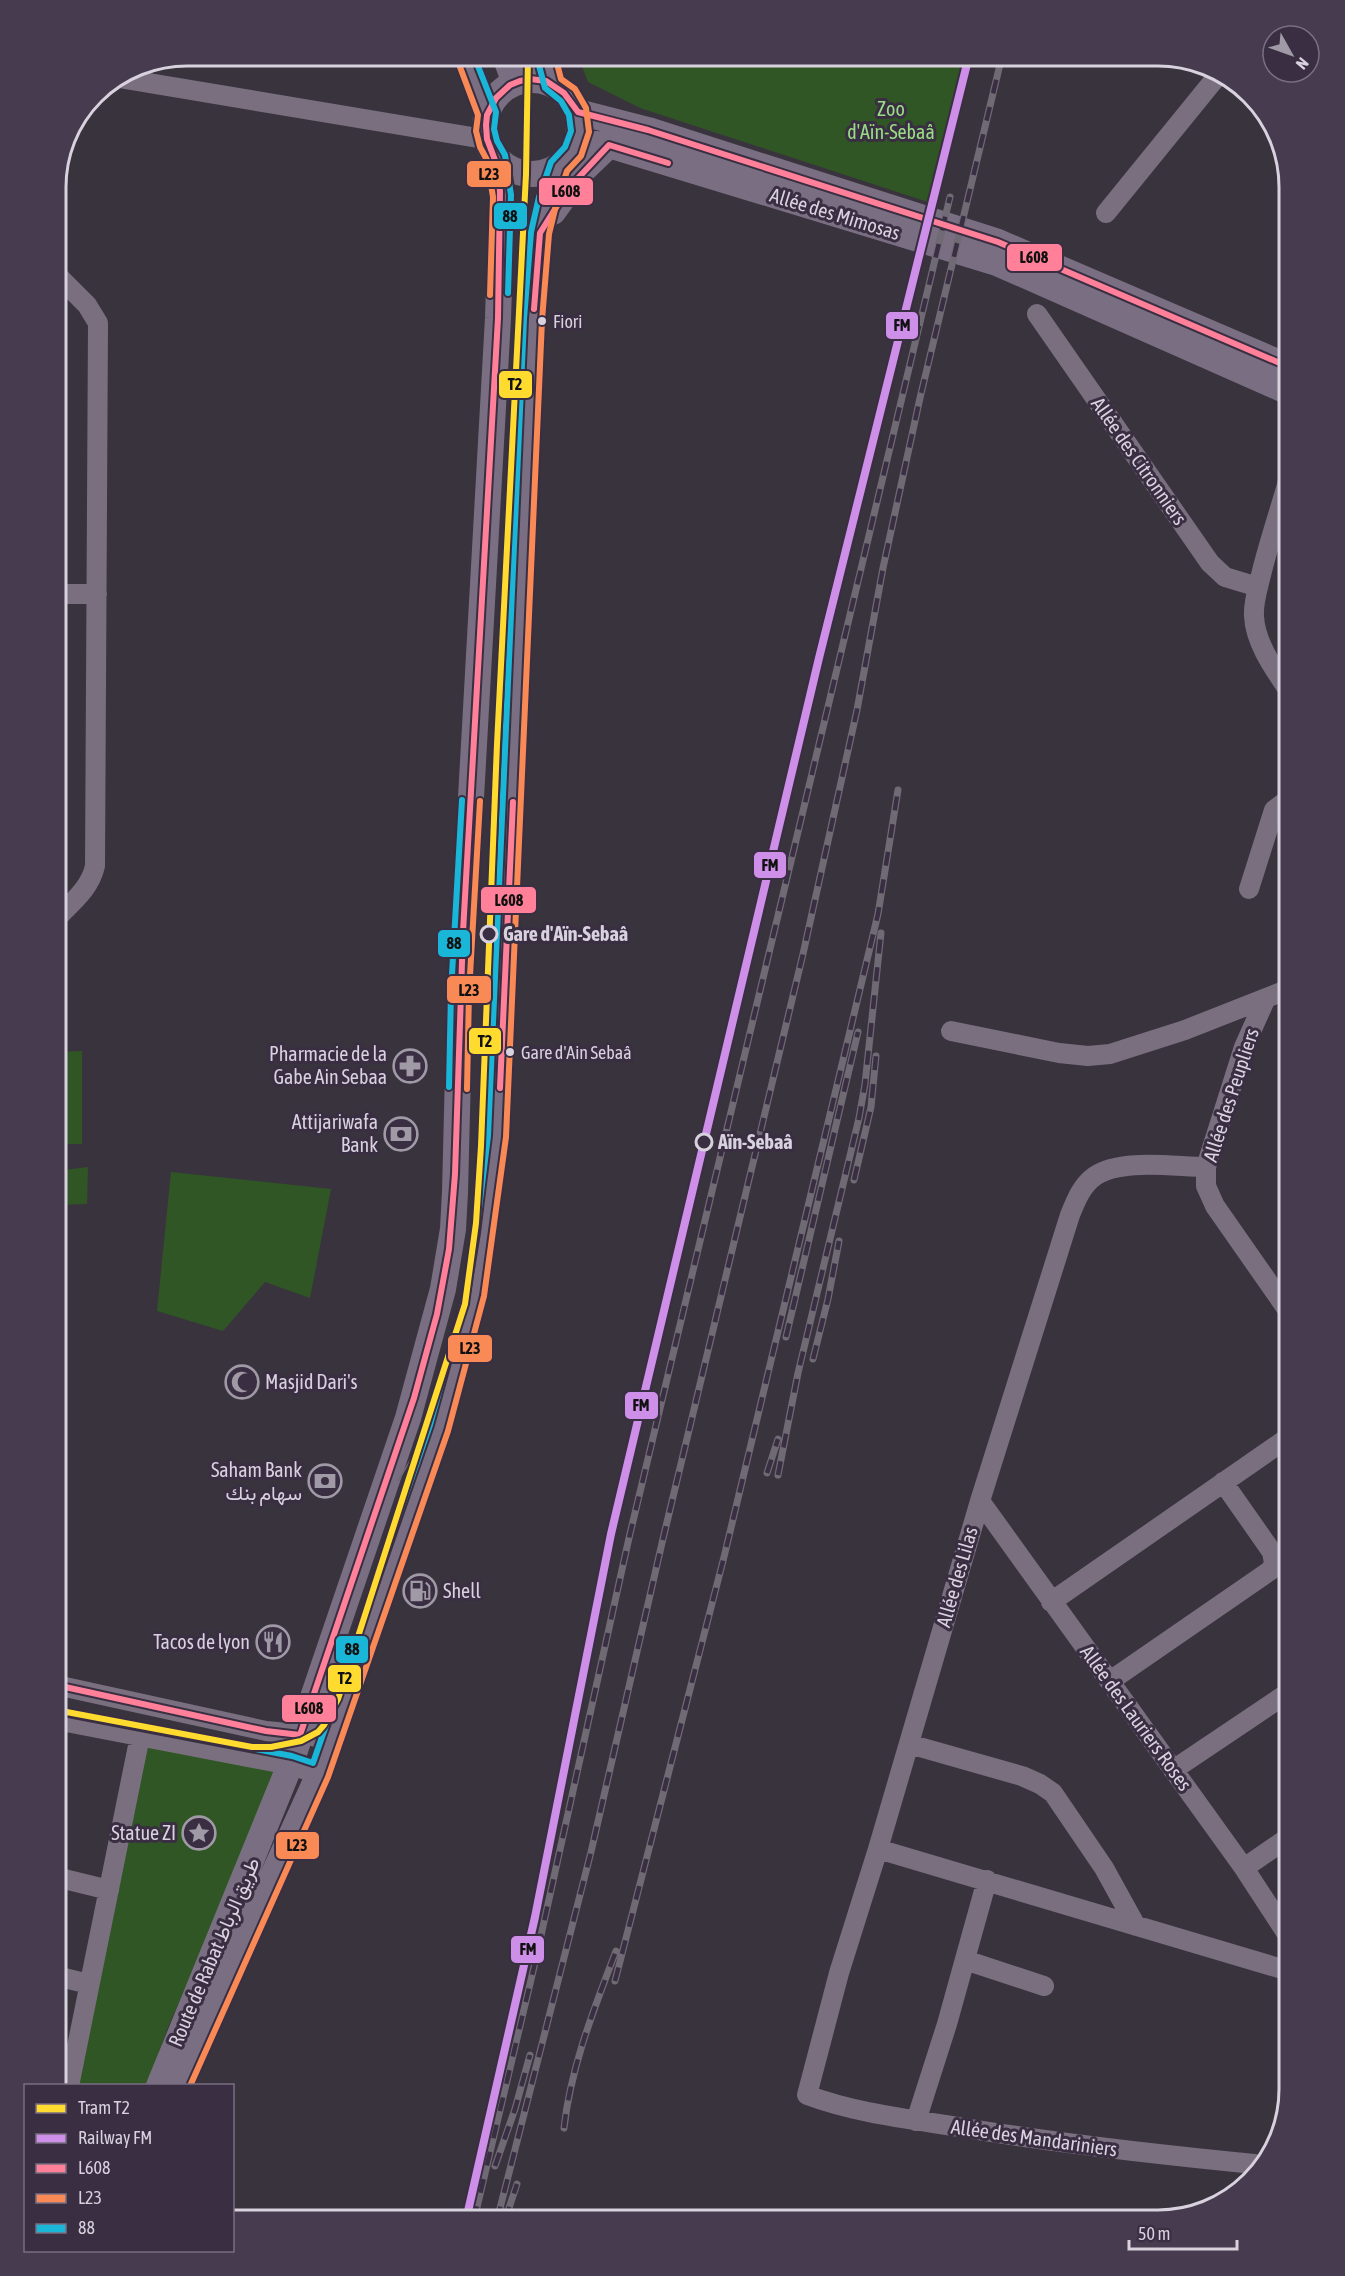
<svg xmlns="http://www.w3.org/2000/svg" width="1345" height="2276" font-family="'Asap Condensed',Vazirmatn,sans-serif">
<rect width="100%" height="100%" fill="#39333e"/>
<path fill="#305625" d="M578,56H975L937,205L640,108L588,82Z
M82,1051V1144H56V1052Z
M88,1167L87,1204L56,1205V1171Z
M171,1172L331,1189L310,1298L265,1282L223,1331L157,1311Z
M142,1737L284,1769L168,2027L147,2085L64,2086Z"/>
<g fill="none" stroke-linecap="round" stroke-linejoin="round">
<path stroke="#796f7f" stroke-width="20" d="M119,78L478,138L488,144
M1106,213L1219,74
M1037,314L1210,563L1225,577L1258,587
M56,594H97
M1289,691C1275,670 1255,643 1254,616C1253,603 1258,588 1261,575C1269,542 1280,510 1289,478
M1249,889L1274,810L1282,804L1289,808
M56,919C71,903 90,889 95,866L98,323L87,305L56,274
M1266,998L1244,1047L1206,1167V1186L1215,1206L1289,1312
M951,1031L1059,1053L1088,1056L1110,1054L1185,1030L1289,989
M1206,1167C1176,1167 1121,1158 1095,1176C1082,1185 1076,1200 1070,1215L980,1501L878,1849L839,1973L807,2095C855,2113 909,2119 959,2127C1060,2144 1162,2155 1264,2165
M980,1501L1244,1868L1289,1937
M1051,1602L1289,1437
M1110,1681L1271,1570L1274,1563L1272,1552L1223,1482
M56,1685L266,1731L310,1735L330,1742
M56,1720L290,1765L319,1774
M909,1744L1022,1776L1040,1784L1053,1793L1104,1868L1136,1926
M1173,1770L1289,1692
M878,1849L1289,1971
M1244,1868L1289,1837
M56,1877L109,1890
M965,1960L1044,1986
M56,1976L89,1984
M69,2086L140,1736
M916,2121L947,2024L987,1880"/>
<path stroke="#7a6f82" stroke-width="26" d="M465,56L487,114
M505,56L515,83
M546,56L553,84
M485 127a47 47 0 1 1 94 0a47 47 0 1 1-94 0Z
M578,112L648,130L998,242L1289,367
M573,152L596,144L609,145L997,263L1289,392
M553,212L584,169L609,145
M159,2086L290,1765L408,1418L443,1289L453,1229L455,1192L460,993L498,318L502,196L496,157
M180,2086L214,2006L319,1774L439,1428L475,1295L497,1137L533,319L540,233L548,199L559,166"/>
<path stroke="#706a75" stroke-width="1.5" d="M398,1481L420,1444"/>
<g stroke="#706a75" stroke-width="7">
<path id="rail" d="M854,1180L871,1107L876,1056
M786,1337L858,1032
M813,1359L828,1299L839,1241
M767,1473L778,1439
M778,1475L798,1373L859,1118L865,1084L881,933
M615,1981L724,1557L878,914L898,790
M564,2128C571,2066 594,2009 616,1951
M495,2166L515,2109L530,2055
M474,2220L534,1967L629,1538L950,197
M497,2220L591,1852L662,1543L803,954L857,710L883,568L920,398L1002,56
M505,2220L517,2184"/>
</g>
<use href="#rail" stroke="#3a2e43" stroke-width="4.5" stroke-dasharray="14" stroke-linecap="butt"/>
<g stroke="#3a2e43" stroke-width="10">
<path id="bus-1" d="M534,309L540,233L567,190L609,145L668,163
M500,1088L513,802
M56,1685L266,1731L300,1735L414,1398L437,1314L449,1249L455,1174L463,932L498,318L500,192L498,168L487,139L486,125L487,115L496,98L510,85L520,81L530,79L546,81L564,93L578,112L648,130L998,242L1289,367"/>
</g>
<g stroke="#3a2e43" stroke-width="10">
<path id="bus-2" d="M457,59L478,115L476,131L480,147L487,160L493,197L490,295
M467,1089L469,993L480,801
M190,2086L328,1777L448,1431L484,1296L506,1137L542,320L549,234L557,201L567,171L581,156L589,132L586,108L575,89L561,79L555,56"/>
</g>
<g stroke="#3a2e43" stroke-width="10">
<path id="bus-3" d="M474,56L496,112L494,129L497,141L505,155L511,195L508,293
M449,1087L451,992L462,800
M58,1711L292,1756L313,1763L430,1425L466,1293L476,1233L488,1136L524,319L531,232L539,197L551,162L565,147L571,131L569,115L561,101L545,88L537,58"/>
</g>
<use href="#bus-1" stroke="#ff8098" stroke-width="6"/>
<use href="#bus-2" stroke="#f98a56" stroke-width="6"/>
<use href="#bus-3" stroke="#1ab6d8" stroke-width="6"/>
<g stroke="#3a2e43" stroke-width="12">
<path id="rail-1" d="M466,2220L535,1917L611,1534L819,658L969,56"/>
</g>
<use href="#rail-1" stroke="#ce8fe9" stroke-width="8"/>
<g stroke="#3a2e43" stroke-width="10">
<path id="tram-1" d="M56,1710L252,1747H271L301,1741L318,1732L324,1725L338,1699L465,1304L476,1223L481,1146L497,744L526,174L528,56"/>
</g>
<use href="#tram-1" stroke="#ffdb2f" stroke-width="6"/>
</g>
<defs>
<g id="pharmacy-ring" transform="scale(1.725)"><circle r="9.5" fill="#3a2e43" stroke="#a09aa6" stroke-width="1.5"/><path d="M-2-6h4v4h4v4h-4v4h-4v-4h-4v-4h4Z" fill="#a09aa6"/></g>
<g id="bank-ring" transform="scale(1.725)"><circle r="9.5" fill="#3a2e43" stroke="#a09aa6" stroke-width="1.5"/><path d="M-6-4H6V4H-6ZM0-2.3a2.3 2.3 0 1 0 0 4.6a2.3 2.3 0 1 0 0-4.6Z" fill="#a09aa6"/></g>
<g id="mosque-ring" transform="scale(1.725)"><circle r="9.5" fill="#3a2e43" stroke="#a09aa6" stroke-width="1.5"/><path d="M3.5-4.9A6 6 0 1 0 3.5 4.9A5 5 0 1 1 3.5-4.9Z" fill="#a09aa6"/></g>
<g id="fuel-ring" transform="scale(1.725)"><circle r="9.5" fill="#3a2e43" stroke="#a09aa6" stroke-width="1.5"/><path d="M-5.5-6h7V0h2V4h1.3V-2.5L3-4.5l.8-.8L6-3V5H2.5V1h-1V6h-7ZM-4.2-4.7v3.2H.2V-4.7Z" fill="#a09aa6"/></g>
<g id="restaurant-ring" transform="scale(1.725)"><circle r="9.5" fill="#3a2e43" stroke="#a09aa6" stroke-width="1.5"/><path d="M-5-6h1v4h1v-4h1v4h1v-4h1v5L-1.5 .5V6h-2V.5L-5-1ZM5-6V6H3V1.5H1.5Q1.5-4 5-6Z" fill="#a09aa6"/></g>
<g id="sight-ring" transform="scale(1.725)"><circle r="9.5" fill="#3a2e43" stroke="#a09aa6" stroke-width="1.5"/><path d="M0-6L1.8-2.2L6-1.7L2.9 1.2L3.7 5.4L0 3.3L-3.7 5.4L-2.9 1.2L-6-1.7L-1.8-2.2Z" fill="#a09aa6"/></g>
</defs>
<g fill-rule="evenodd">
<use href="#pharmacy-ring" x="410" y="1066"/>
<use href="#bank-ring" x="401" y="1134"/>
<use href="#mosque-ring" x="242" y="1382"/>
<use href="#bank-ring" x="325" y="1481"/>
<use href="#fuel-ring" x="420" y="1591"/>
<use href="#restaurant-ring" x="273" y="1642"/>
<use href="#sight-ring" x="199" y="1833"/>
</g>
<g fill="#d8d1de" stroke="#3a2e43" stroke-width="2">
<circle cx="542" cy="321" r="5"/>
<circle cx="510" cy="1052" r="5"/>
</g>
<g fill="#3a2e43" stroke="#d8d1de" stroke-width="3">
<circle cx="489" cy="934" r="8"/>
<circle cx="704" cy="1142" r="8"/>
</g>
<g text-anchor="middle" stroke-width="6" stroke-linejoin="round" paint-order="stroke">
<g font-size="18" fill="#d8d1de" stroke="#3a2e43" text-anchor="start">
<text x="553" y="328">Fiori</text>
<text x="521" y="1059">Gare d'Ain Sebaâ</text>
</g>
<g font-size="20" fill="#98dc84" stroke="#3a2e43">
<text x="891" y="116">Zoo<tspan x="891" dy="23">d'Aïn-Sebaâ</tspan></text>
</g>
<g font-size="20" fill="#d8d1de" stroke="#3a2e43">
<text transform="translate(835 214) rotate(17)" y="7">Allée des Mimosas</text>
<text transform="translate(1139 461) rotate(55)" y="7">Allée des Citronniers</text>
<text transform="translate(1231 1095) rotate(-72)" y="7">Allée des Peupliers</text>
<text transform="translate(957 1577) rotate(-74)" y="7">Allée des Lilas</text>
<text transform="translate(1136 1718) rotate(54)" y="7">Allée des Lauriers Roses</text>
<text transform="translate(214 1952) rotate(-67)" y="7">Route de Rabat طريق الرباط</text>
<text transform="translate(1034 2138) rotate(8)" y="7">Allée des Mandariniers</text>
</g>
<g font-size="20" font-weight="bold" fill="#d8d1de" stroke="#3a2e43" text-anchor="start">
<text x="503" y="941">Gare d'Aïn-Sebaâ</text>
<text x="718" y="1149">Aïn-Sebaâ</text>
</g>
<g font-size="20" fill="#d8d1de" stroke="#3a2e43" text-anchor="end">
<text x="387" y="1061">Pharmacie de la<tspan x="387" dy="23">Gabe Ain Sebaa</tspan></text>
<text x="378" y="1129">Attijariwafa<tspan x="378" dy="23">Bank</tspan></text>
<text x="265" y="1389" text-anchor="start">Masjid Dari's</text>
<text x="302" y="1477">Saham Bank<tspan x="302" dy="23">سهام بنك</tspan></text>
<text x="443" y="1598" text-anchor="start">Shell</text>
<text x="250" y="1649">Tacos de lyon</text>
<text x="176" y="1840">Statue ZI</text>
</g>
</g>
<path d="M0 0H1345V2276H0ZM187 66H1158A121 121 0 0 1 1279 187V2089A121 121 0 0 1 1158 2210H187A121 121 0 0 1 66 2089V187A121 121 0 0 1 187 66Z" fill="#473b4f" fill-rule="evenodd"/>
<path fill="none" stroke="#d8d1de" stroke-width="3" d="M187 66H1158A121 121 0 0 1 1279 187V2089A121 121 0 0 1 1158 2210H187A121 121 0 0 1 66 2089V187A121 121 0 0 1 187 66Z"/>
<g stroke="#3a2e43" stroke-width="2">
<rect x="466" y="160" width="46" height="28" rx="6" fill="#f98a56"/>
<rect x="538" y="177" width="56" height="29" rx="6" fill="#ff8098"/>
<rect x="493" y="202" width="35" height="28" rx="6" fill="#1ab6d8"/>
<rect x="1006" y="243" width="57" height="29" rx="6" fill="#ff8098"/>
<rect x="885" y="311" width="34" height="29" rx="6" fill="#ce8fe9"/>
<rect x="498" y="370" width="35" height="29" rx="6" fill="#ffdb2f"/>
<rect x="753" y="851" width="34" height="28" rx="6" fill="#ce8fe9"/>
<rect x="480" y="886" width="57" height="28" rx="6" fill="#ff8098"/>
<rect x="437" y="929" width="34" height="29" rx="6" fill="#1ab6d8"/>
<rect x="446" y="975" width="46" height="29" rx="6" fill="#f98a56"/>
<rect x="468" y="1027" width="34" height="28" rx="6" fill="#ffdb2f"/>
<rect x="447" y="1334" width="46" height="29" rx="6" fill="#f98a56"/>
<rect x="624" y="1391" width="35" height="29" rx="6" fill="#ce8fe9"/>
<rect x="335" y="1635" width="34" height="29" rx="6" fill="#1ab6d8"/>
<rect x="327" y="1664" width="35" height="29" rx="6" fill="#ffdb2f"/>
<rect x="281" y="1694" width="56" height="29" rx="6" fill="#ff8098"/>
<rect x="275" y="1831" width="45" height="29" rx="6" fill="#f98a56"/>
<rect x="510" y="1935" width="35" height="29" rx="6" fill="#ce8fe9"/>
</g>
<g font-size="16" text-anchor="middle" font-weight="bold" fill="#111">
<text x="489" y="180">L23</text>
<text x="566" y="197">L608</text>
<text x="510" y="222">88</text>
<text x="1034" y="263">L608</text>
<text x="902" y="331">FM</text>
<text x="515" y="390">T2</text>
<text x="770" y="871">FM</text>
<text x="509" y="906">L608</text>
<text x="454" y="949">88</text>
<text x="469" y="996">L23</text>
<text x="485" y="1047">T2</text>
<text x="470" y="1354">L23</text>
<text x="641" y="1411">FM</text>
<text x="352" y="1655">88</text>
<text x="345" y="1684">T2</text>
<text x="309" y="1714">L608</text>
<text x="297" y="1851">L23</text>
<text x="528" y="1955">FM</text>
</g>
<rect x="24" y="2084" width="210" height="168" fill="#3a2e43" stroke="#796f81" stroke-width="1.5"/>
<rect x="36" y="2104" width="30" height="9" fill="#ffdb2f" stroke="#796f81" stroke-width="1.5"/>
<text x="78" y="2114" font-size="18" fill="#d8d1de">Tram T2</text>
<rect x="36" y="2134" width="30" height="9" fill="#ce8fe9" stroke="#796f81" stroke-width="1.5"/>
<text x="78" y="2144" font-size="18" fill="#d8d1de">Railway FM</text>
<rect x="36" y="2164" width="30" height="9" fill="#ff8098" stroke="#796f81" stroke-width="1.5"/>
<text x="78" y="2174" font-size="18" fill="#d8d1de">L608</text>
<rect x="36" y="2194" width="30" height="9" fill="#f98a56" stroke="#796f81" stroke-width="1.5"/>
<text x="78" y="2204" font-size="18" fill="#d8d1de">L23</text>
<rect x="36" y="2224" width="30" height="9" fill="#1ab6d8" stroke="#796f81" stroke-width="1.5"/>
<text x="78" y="2234" font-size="18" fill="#d8d1de">88</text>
<g transform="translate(1291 54) rotate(130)"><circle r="28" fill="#3a2e43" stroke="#796f81" stroke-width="1.5"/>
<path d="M0-4.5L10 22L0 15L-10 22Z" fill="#a09aa6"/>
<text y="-9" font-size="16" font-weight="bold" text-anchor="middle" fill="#d8d1de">N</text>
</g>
<path d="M1129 2240v9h108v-9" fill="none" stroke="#d8d1de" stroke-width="3"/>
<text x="1138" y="2240" font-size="18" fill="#d8d1de" stroke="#3a2e43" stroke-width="4.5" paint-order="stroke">50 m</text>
</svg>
